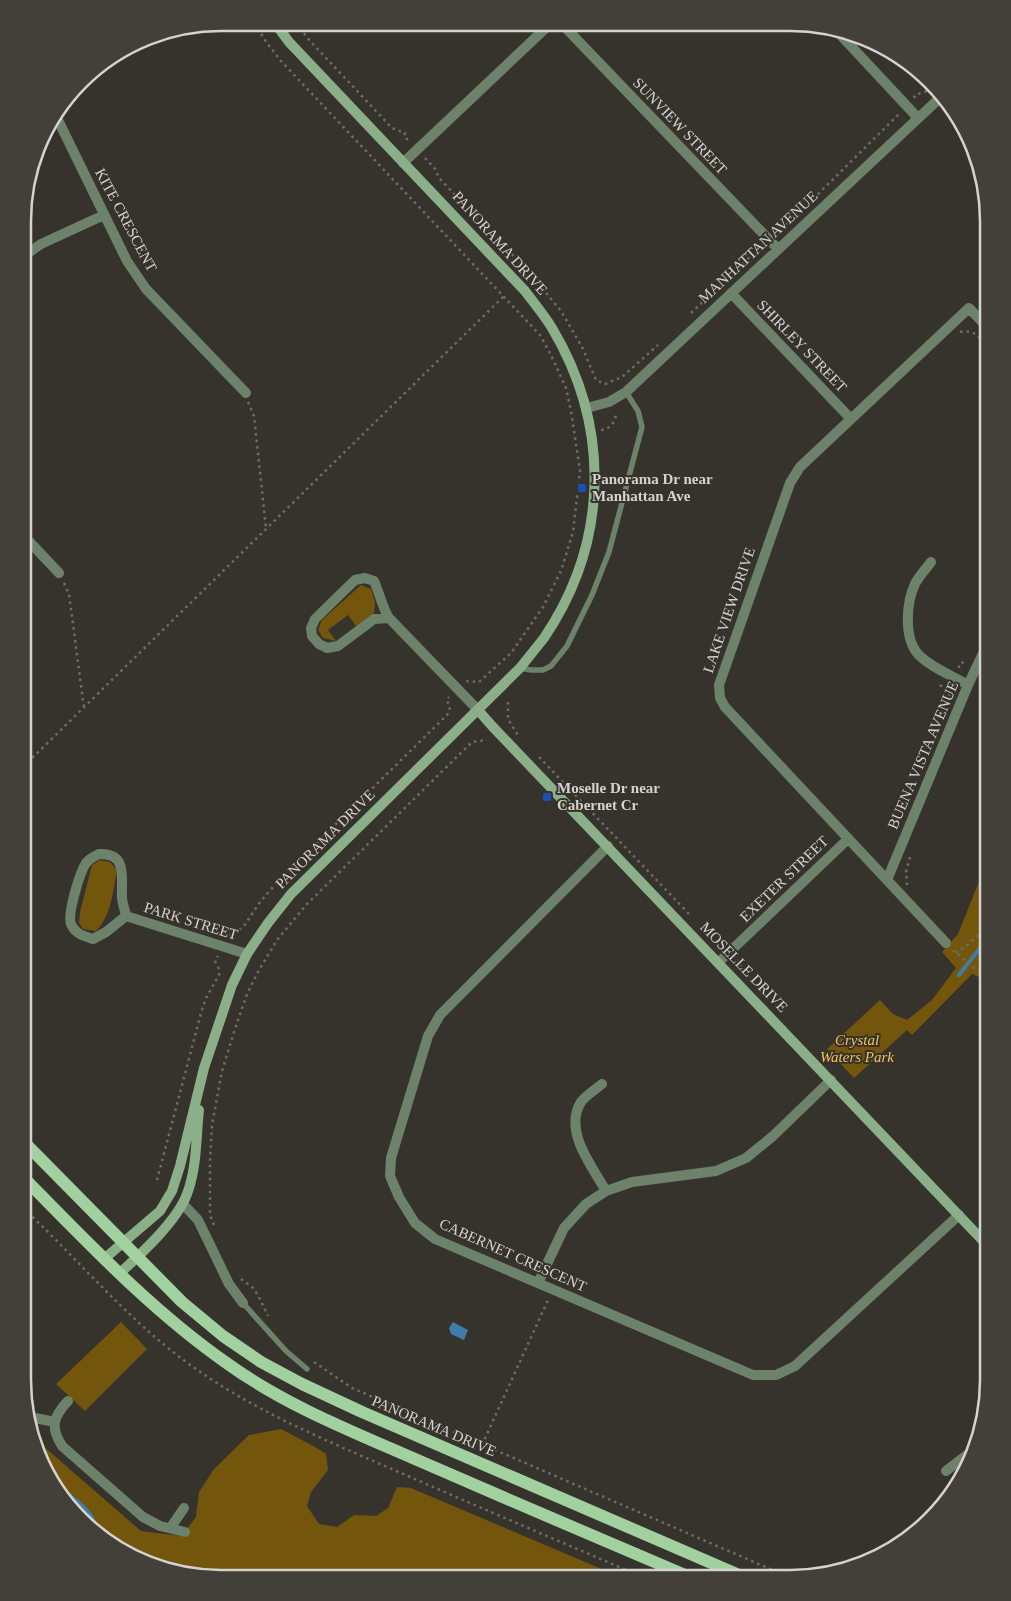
<svg xmlns="http://www.w3.org/2000/svg" width="1011" height="1601" font-family="Georgia,serif">
<rect width="100%" height="100%" fill="#36332c"/>
<path fill="#73560b" d="M361,585L371,589L375,602L374,613L356,626L348,615L328,630L336,641L323,638L318,630L322,620Z
M988,859V981L972,974L912,1035L907,1030L854,1078L827,1049L880,1000L893,1014L907,1020L932,1000L956,968L942,952L958,934Z
M100,860L110,862L117,870C113,890 112,915 96,931L83,929L79,923L80,912L92,865Z
M121,1322L147,1349L85,1411L56,1384Z
M281,1429L317,1448L326,1454L328,1470L311,1492L307,1506L319,1524L337,1527L354,1515L376,1516L388,1508L397,1487L411,1488L623,1578L195,1577L145,1563L100,1538L64,1501L38,1456L34,1440L42,1445L141,1531L182,1536L196,1517L199,1492L214,1469L249,1435Z"/>
<path fill="#3d7dac" d="M453,1322L468,1330L464,1340L451,1334L449,1328Z
M52,1481C70,1494 101,1510 98,1536L64,1501Z"/>
<g fill="none" stroke-linecap="round" stroke-linejoin="round">
<path stroke="#3d7dac" stroke-width="4" d="M959,975L980,948L988,945"/>
<path stroke="#6f6d67" stroke-width="2.5" stroke-dasharray="2.5 4" stroke-linecap="butt" d="M254,23L267,43L280,60L540,335L551,355L566,388L571,411L580,471L573,532L561,571L543,607L511,653L479,682L465,681
M296,23L310,41L392,128L405,133L404,136L409,141
M914,98L915,95L925,92L932,85
M425,158L435,169L439,178L528,271L561,311L582,347L596,380L605,384L622,377L658,345
M804,208L900,113
M776,233L791,220
M691,313L761,246
M960,332C974,329 979,337 988,347
M248,402L254,416L266,528
M601,430C611,429 616,421 616,412
M64,583L69,594L84,708
M984,633L988,626
M959,668V664L966,661
M940,685L949,693L950,699
M508,702V719L519,737
M539,757L689,914
M23,767L503,297
M907,885L906,872L910,857L908,855
M706,932L720,944
M229,936L233,931H238L244,926L260,902L279,880L447,715L450,710L447,699L449,697
M953,950L976,970L988,973
M956,953C968,945 982,934 988,921
M736,960L754,983
M157,1180L201,1013L206,998L219,975V969L215,961L218,956
M23,1208C77,1258 125,1317 185,1361C248,1408 320,1438 392,1469C476,1506 561,1542 645,1578
M214,1225L210,1215V1161L212,1125L222,1071L235,1029L247,994L259,970L277,940L306,905L472,742L487,740
M241,1279L252,1287L258,1295L268,1316
M314,1362L352,1388L791,1578
M482,1445L548,1300"/>
<path stroke="#6c826b" stroke-width="5.5" d="M520,668L531,670H543L551,666L567,646L592,595L609,552L642,427L638,411L626,392
M243,1303L286,1351L307,1369"/>
<path stroke="#6c826b" stroke-width="10" d="M561,23L778,249
M835,29L918,118
M56,116L127,261L146,289L246,393
M403,163L551,23
M24,256L41,244L104,215
M731,293L851,419
M587,408L609,402L626,392L943,95
M24,536L59,573
M931,562C926,569 919,576 915,584C906,603 903,642 921,657C934,669 953,676 968,685
M389,618L374,619L338,646L327,648L319,644L312,636L311,628L315,619L355,580L365,578L374,581C380,594 382,607 389,618L478,710
M608,846L440,1015L428,1036L391,1158L390,1176L399,1197L415,1223L435,1239L753,1375H776L795,1366L959,1215
M99,854C128,853 121,877 122,897C122,903 125,910 126,916L106,932L93,939C84,936 75,934 71,924C67,914 80,872 86,863C89,859 95,856 99,854Z
M887,880L968,685L988,643
M126,916L247,954
M946,943L725,707L720,698L719,685L790,483L800,467L969,308L988,328
M719,962L848,839
M602,1084C596,1089 586,1095 581,1102C563,1131 592,1166 606,1191
M183,1204L198,1220L229,1284L243,1303
M538,1283L564,1228L586,1204L606,1191L632,1182L716,1171L746,1158L773,1136L831,1080
M68,1401C53,1417 50,1427 62,1446L143,1517L160,1526L185,1532
M29,1415L35,1418L55,1422
M946,1471L976,1448
M171,1527L184,1508"/>
<path stroke="#8baf89" stroke-width="10" d="M478,710L492,726L988,1246
M104,1259L160,1211L172,1191L180,1166L204,1068L232,985L247,954L268,923L291,894L520,668C528,658 536,648 544,638C609,542 611,427 552,328C544,315 534,303 525,291L289,42L275,23
M120,1273C141,1254 177,1221 187,1194C197,1168 196,1137 199,1110"/>
<path stroke="#a2d1a0" stroke-width="12" d="M23,1141L182,1302L223,1336L261,1362L302,1384L362,1412L746,1578
M23,1177C88,1243 152,1311 228,1364C285,1405 351,1431 415,1459C507,1499 600,1539 692,1578"/>
</g>
<g fill="#1a4fb4" stroke="#36332c" stroke-width="2">
<rect x="577" y="483" width="10" height="10" rx="2.5"/>
<rect x="542" y="792" width="10" height="10" rx="2.5"/>
</g>
<g text-anchor="middle" stroke-width="4" stroke-linejoin="round" paint-order="stroke">
<g font-size="15" fill="#d5d3cf" stroke="#36332c">
<text transform="translate(680 126) rotate(46)" y="5">SUNVIEW STREET</text>
<text transform="translate(126 220) rotate(62)" y="5">KITE CRESCENT</text>
<text transform="translate(500 243) rotate(48)" y="5">PANORAMA DRIVE</text>
<text transform="translate(758 247) rotate(-43)" y="5">MANHATTAN AVENUE</text>
<text transform="translate(802 346) rotate(46)" y="5">SHIRLEY STREET</text>
<text transform="translate(729 610) rotate(-71)" y="5">LAKE VIEW DRIVE</text>
<text transform="translate(923 755) rotate(-67)" y="5">BUENA VISTA AVENUE</text>
<text transform="translate(325 839) rotate(-45)" y="5">PANORAMA DRIVE</text>
<text transform="translate(784 879) rotate(-44)" y="5">EXETER STREET</text>
<text transform="translate(191 921) rotate(17)" y="5">PARK STREET</text>
<text transform="translate(744 967) rotate(46)" y="5">MOSELLE DRIVE</text>
<text transform="translate(513 1255) rotate(24)" y="5">CABERNET CRESCENT</text>
<text transform="translate(434 1426) rotate(23)" y="5">PANORAMA DRIVE</text>
</g>
<g font-size="15" font-weight="bold" fill="#d5d3cf" stroke="#36332c" text-anchor="start">
<text x="592" y="484">Panorama Dr near<tspan x="592" dy="17">Manhattan Ave</tspan></text>
<text x="557" y="793">Moselle Dr near<tspan x="557" dy="17">Cabernet Cr</tspan></text>
</g>
<g font-size="15" font-style="italic" fill="#efc05d" stroke="#36332c">
<text x="857" y="1045">Crystal<tspan x="857" dy="17">Waters Park</tspan></text>
</g>
</g>
<path d="M0 0H1011V1601H0ZM221 31H790A190 190 0 0 1 980 221V1380A190 190 0 0 1 790 1570H221A190 190 0 0 1 31 1380V221A190 190 0 0 1 221 31Z" fill="#434039" fill-rule="evenodd"/>
<path fill="none" stroke="#d5d3cf" stroke-width="2.5" d="M221 31H790A190 190 0 0 1 980 221V1380A190 190 0 0 1 790 1570H221A190 190 0 0 1 31 1380V221A190 190 0 0 1 221 31Z"/>
</svg>
